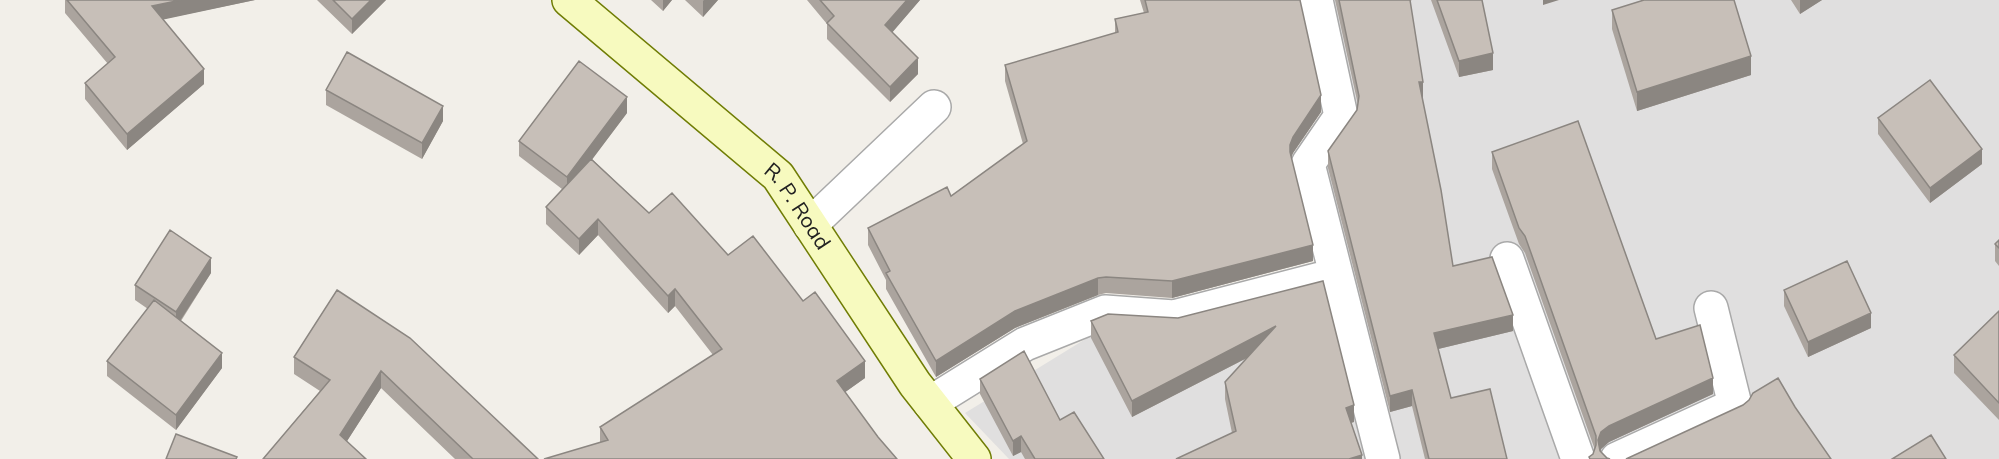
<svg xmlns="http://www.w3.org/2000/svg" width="1999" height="459" font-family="Mulish,sans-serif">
<rect width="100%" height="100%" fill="#f2efe9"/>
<path fill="#e0dfdf" d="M1329,0H1999V459H1395L1319,163L1354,123Z
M1327,289L1379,459H1009L965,413L1105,327Z"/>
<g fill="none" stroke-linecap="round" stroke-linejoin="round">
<g stroke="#a9a9a9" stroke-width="36">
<path id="street" d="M1316,0L1341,116L1308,164L1383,459
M810,225L934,107
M1507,259L1578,459
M930,403L1025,344L1105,312L1174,317L1336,275
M1617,459L1735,405L1711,308"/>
</g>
<g stroke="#707d05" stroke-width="36">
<g id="secondary">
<path id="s1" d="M569,0L778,176L915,384L974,459"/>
</g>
</g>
<use href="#street" stroke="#fff" stroke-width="33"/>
<use href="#secondary" stroke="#f7fabf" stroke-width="33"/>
</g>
<path fill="#aba49e" d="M65,0H255L163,19L204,84L127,150L85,99V83L108,64L65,13Z
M317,0H386L352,34Z
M651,0H672L663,11Z
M685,0H718L703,17Z
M807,0H920L892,32L918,74L890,102L827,39V24Z
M1140,0H1300L1321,112L1293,153L1291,157L1313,261L1172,298L1106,293L1098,295L1015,328L936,377L886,289V280L868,245V228L951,196L1023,144L1005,81V65L1115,33V19L1144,13Z
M1335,0H1412L1410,1L1423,98H1422L1453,266L1513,331L1438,349L1451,398L1507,459H1425L1412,406L1390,412L1328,168V151L1357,110L1358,105Z
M1431,0H1482L1493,70L1459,77Z
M1791,0H1822L1800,14Z
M1612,10L1751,75L1637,111L1612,29Z
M326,90L443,121L422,159L326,105Z
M627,113L592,159L649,213L728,255L803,301L865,378L845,392L878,437L600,442V427L713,355L675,306L668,313L598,235L579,255L546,224V207L562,189L519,156V141Z
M1878,118L1982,164L1930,203L1878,134Z
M1492,152L1656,339L1713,394L1609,442L1601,449V451L1607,458L1610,459H1589V457L1593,454L1595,450L1525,253L1519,244L1492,169Z
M1999,240V266L1995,261V244Z
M211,273L181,321L222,368L176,430L107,376V361L148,309L135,300V285Z
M1323,281L1354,405V422L1351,423L1362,455V459H1176L1232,433L1225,399V382L1247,358L1132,417L1091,338V321L1108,314L1178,318Z
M337,290L538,459H455L381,388L347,441L263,459L320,391L294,374V357Z
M1784,290L1871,328L1808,357L1784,306Z
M1999,311V420L1954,373V355Z
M980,379L1060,420L1104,459H1025L1021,452L1013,456L980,394Z"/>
<path fill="#8b8681" d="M181,0H255L152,22V6Z
M371,0H386L352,34V19Z
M663,0H672L663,11Z
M704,0H718L703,17V1Z
M907,0H920L885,41V25Z
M1543,0H1559L1543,5Z
M1800,0H1822L1800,14Z
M1493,53V70L1459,77V61Z
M1751,56V75L1637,111V92Z
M918,58V74L890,102V87Z
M204,69V84L127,150V134Z
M1419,82H1423V98L1419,99Z
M1321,95V112L1293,153L1290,161V145L1293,137Z
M627,97V113L567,193V177Z
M443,106V121L422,159V143Z
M1982,149V164L1930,203V188Z
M598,219V235L579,255V239Z
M1313,245V261L1172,298V281Z
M211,258V273L176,327V312Z
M1098,278V295L1015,328L936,377V361L1015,311Z
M675,289V306L668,313V296Z
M1871,313V328L1808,357V342Z
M1513,315V331L1434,350V333Z
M1276,326V343L1132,417V401Z
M222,353V368L176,430V415Z
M865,361V378L837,398V381Z
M381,371V388L340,452V435Z
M1713,378V394L1609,442L1601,449L1598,457V440L1601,432L1609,426Z
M1412,390V406L1390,412V396Z
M1354,405V422L1346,424V408Z
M1021,436V452L1013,456V441Z
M1362,455V459H1349Z"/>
<path fill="#c7bfb8" stroke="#8b8681" stroke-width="1.5" d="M67,0H181L152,6L204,69L127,134L85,83L115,57Z
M333,0H371L352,19Z
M820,0H907L885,25L918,58L890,87L827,23L834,16Z
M1145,0H1300L1321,95L1293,137L1290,145V152L1313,245L1172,281L1106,277L1098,278L1015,311L936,361L886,273L890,271L868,228L947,187L951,196L1027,141L1005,65L1118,32L1115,19L1148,12Z
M1339,0H1410L1423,82H1419L1441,190L1453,266L1492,257L1513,315L1434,333L1451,398L1490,389L1507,459H1429L1412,390L1390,396L1328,151L1357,110L1359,96Z
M1437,0H1482L1493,53L1459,61Z
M1644,0H1734L1751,56L1637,92L1612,10Z
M347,52L443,106L422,143L326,90Z
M579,61L627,97L567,177L519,141Z
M1930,80L1982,149L1930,188L1878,118Z
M1578,121L1656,339L1700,325L1713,378L1609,426L1601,432L1598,440L1600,451L1607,458L1610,459H1590L1589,457L1593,454L1596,445V436L1525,236L1519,228L1492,152Z
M591,159L649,213L672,193L728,255L753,236L803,301L815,292L865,361L837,381L878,437L897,459H544L608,440L600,427L722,349L675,289L668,296L598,219L579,239L546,207Z
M170,230L211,258L176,312L135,285Z
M1999,240V248L1995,244Z
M1847,261L1871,313L1808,342L1784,290Z
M1323,281L1354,405L1346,408L1362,455L1349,459H1176L1236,431L1225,382L1276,326L1132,401L1091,321L1108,314L1178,318Z
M337,290L410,338L538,459H473L381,371L340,435L366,459H263L330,380L294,357Z
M154,300L222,353L176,415L107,361Z
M1999,311V403L1954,355Z
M1024,351L1060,420L1074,412L1104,459H1035L1021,436L1013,441L980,379Z
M1778,378L1795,407L1831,459H1626L1743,405L1749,400L1753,393Z
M176,434L237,457L236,459H166Z
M1931,435L1946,459H1892Z"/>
<g text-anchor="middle" stroke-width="4.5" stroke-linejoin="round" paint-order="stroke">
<g font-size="21" fill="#222" stroke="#fff">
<text dy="7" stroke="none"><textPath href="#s1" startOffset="309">R. P. Road</textPath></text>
</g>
</g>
</svg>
